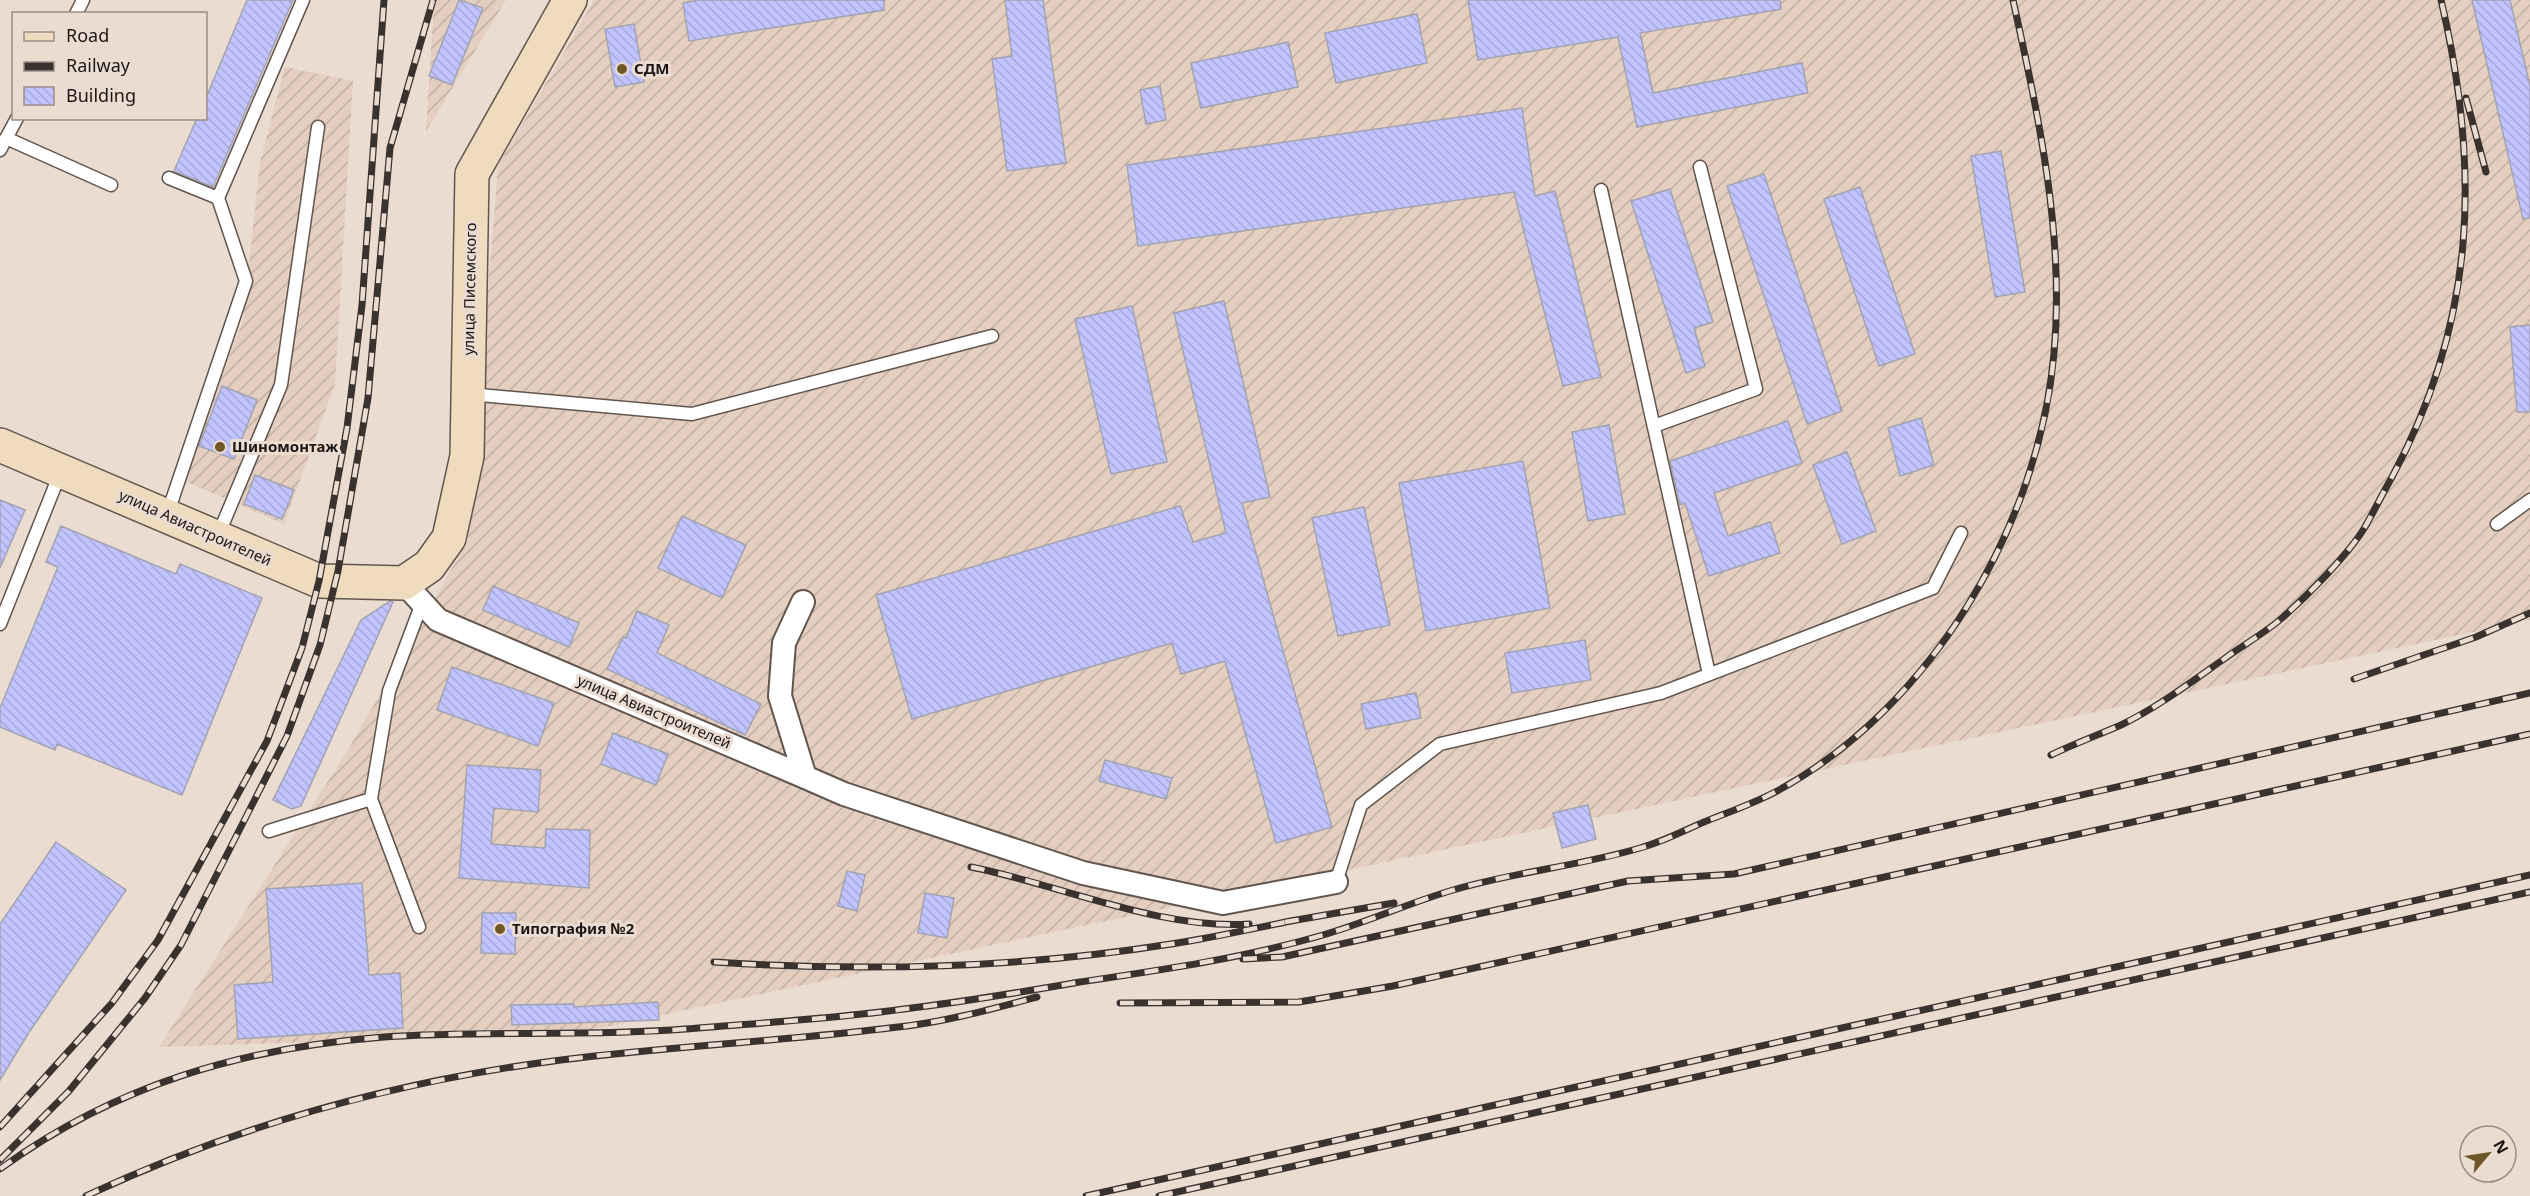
<svg xmlns="http://www.w3.org/2000/svg" width="2530" height="1196" font-family="'Noto Sans',sans-serif">
<defs>
<pattern id="industrial-furrows" width="10" height="10" patternUnits="userSpaceOnUse" patternTransform="scale(1.5)"><rect width="10" height="10" fill="#e4cec0"/><path d="M-1 1l2-2M0 10L10 0M9 11l2-2" fill="none" stroke="#c3b0a4"/></pattern>
<pattern id="building-back-hatch" width="6" height="6" patternUnits="userSpaceOnUse" patternTransform="scale(1.5)"><rect width="6" height="6" fill="#c2c4ff"/><path d="M-1 5l2 2M0 0l6 6M5-1l2 2" fill="none" stroke="#a6a8da"/></pattern>
</defs>
<rect width="100%" height="100%" fill="#ebdcd2"/>
<path fill="url(#industrial-furrows)" d="M434,0H506L426,131Z
M594,0H2530V620L572,1034L159,1047L349,748L468,540L498,166Z
M285,67L353,81L335,384L284,524L182,480L243,320L260,162Z"/>
<path fill="url(#building-back-hatch)" stroke="#a2a3b1" stroke-width="1.5" d="M247,0H293L213,187L174,171L197,118H206V98Z
M459,0L483,8L452,85L429,76Z
M699,0H884V10L689,41L683,3Z
M1005,0H1043L1066,163L1007,171L992,59L1012,56Z
M1468,0H1780L1781,9L1640,33L1653,93L1802,63L1808,93L1637,127L1618,37L1478,60Z
M2472,0H2510L2530,86V218L2523,219Z
M1417,14L1427,63L1336,83L1325,33Z
M634,24L644,82L615,87L605,29Z
M1288,42L1298,87L1201,108L1191,63Z
M1160,86L1166,120L1146,124L1140,90Z
M1522,108L1535,196L1555,191L1601,377L1563,386L1514,192L1138,246L1127,165Z
M2001,151L2025,292L1995,297L1971,156Z
M1764,174L1842,411L1807,424L1727,186Z
M1860,187L1915,354L1879,366L1824,199Z
M1670,189L1713,322L1694,328L1705,366L1686,373L1631,201Z
M1224,301L1270,497L1242,503L1332,827L1276,843L1225,661L1181,674L1172,643L912,719L876,595L1180,506L1193,542L1226,533L1174,313Z
M1132,306L1167,462L1111,474L1075,319Z
M2530,325V412H2517L2510,327Z
M222,386L257,400L234,459L199,446Z
M1921,418L1934,465L1900,476L1888,428Z
M1788,421L1802,463L1714,493L1728,536L1770,522L1780,553L1709,576L1685,503L1680,505L1670,461Z
M1609,425L1625,514L1588,521L1572,432Z
M1847,452L1876,531L1842,544L1813,465Z
M1523,461L1550,608L1426,631L1399,483Z
M255,475L294,490L282,519L244,504Z
M0,500L25,510L0,568Z
M1364,507L1390,625L1338,636L1312,518Z
M682,516L746,545L722,598L658,568Z
M61,526L176,574L180,564L262,598L182,795L57,744L55,750L0,727V708L58,567L46,562Z
M493,586L579,623L569,647L483,610Z
M390,601L393,602L301,806L292,809L273,800L361,620Z
M637,611L669,625L657,653L761,704L745,735L607,669L623,637L626,638Z
M1585,640L1591,680L1512,693L1505,653Z
M452,667L554,703L538,746L437,710Z
M1416,693L1421,718L1366,729L1361,704Z
M613,733L668,754L656,785L601,764Z
M1105,760L1172,778L1166,799L1099,781Z
M467,765L541,770L538,812L494,808L491,844L545,848L546,829L590,830L589,888L459,878Z
M1588,805L1596,839L1562,848L1553,813Z
M56,842L126,890L28,1034L0,1080V924Z
M847,871L865,875L857,911L838,906Z
M362,883L369,975L400,973L403,1028L238,1039L234,985L273,982L266,889Z
M925,893L954,898L947,938L918,933Z
M482,913H516L515,954L481,953Z
M658,1002L659,1020L512,1025L511,1005L574,1004V1007Z"/>
<g fill="none" stroke-linecap="round" stroke-linejoin="round">
<g stroke="#61554d" stroke-width="15">
<path id="lane" d="M76,14L83,0
M6,138L111,185
M0,150L17,118
M169,178L218,198
M1601,190L1709,674
M469,394L692,414L992,336
M1654,426L1756,389L1700,167
M167,515L246,281L218,198L303,0
M2497,524L2530,500
M217,538L281,385L318,127
M0,624L61,471
M269,831L371,799
M1336,882L1361,805L1440,744L1661,693L1933,588L1961,533
M419,927L371,799L389,691L422,603"/>
</g>
<g stroke="#61554d" stroke-width="26">
<path id="street" d="M404,583L438,620L805,777L844,794L1083,873L1223,903L1336,882
M803,602L784,643L780,696L805,777"/>
</g>
<g stroke="#61554d" stroke-width="36">
<path id="secondary" d="M0,445L319,581L404,583L429,566L449,538L467,456L472,174L570,0"/>
</g>
<use href="#lane" stroke="#fff" stroke-width="12"/>
<use href="#street" stroke="#fff" stroke-width="22"/>
<use href="#secondary" stroke="#efdbbe" stroke-width="33"/>
<g stroke="#39322e" stroke-width="7">
<path id="rail" d="M2466,98L2486,172
M2354,679L2476,637L2530,613
M2051,755C2074,744 2098,735 2121,725C2158,707 2191,682 2224,659C2243,645 2265,633 2282,618C2307,596 2348,555 2365,527C2374,511 2383,493 2392,477C2476,321 2481,170 2441,0
M971,867C1058,884 1160,930 1249,924
M1285,922L1394,903
M1243,959L1282,957L1628,881L1734,874L2530,693
M714,962C866,972 1020,968 1171,944C1211,938 1251,929 1291,921
M1120,1003L1299,1002L1393,986L2530,734
M0,1127L112,1003L158,940L267,741L302,648L319,581L347,428L362,305L384,0
M0,1160L69,1091L145,998L181,945L287,736L320,645L338,571L368,398L390,148L433,0
M0,1169C116,1085 241,1048 384,1037C484,1030 585,1037 685,1029C758,1023 832,1019 904,1009C963,1002 1022,992 1080,982C1161,970 1244,958 1323,935C1367,922 1409,903 1453,890C1514,872 1579,866 1640,848C1662,842 1683,831 1704,822C1729,812 1755,803 1779,790C1932,706 2039,525 2054,353C2065,235 2038,114 2013,0
M86,1196C235,1126 398,1081 561,1060C673,1046 786,1041 898,1027C945,1022 992,1009 1037,997
M1086,1196L2530,875
M1159,1196L2530,892"/>
</g>
<use href="#rail" stroke="#ebdcd2" stroke-width="4.5" stroke-dasharray="14" stroke-linecap="butt"/>
</g>
<g fill="#6f5727" stroke="#ebdcd2" stroke-width="2">
<circle cx="622" cy="69" r="6"/>
<circle cx="220" cy="447" r="6"/>
<circle cx="500" cy="929" r="6"/>
</g>
<g text-anchor="middle" stroke-width="6" stroke-linejoin="round" paint-order="stroke">
<g font-size="15" font-weight="bold" fill="#1d1714" stroke="#ebdcd2" text-anchor="start">
<text x="634" y="74">СДМ</text>
<text x="232" y="452">Шиномонтаж</text>
<text x="512" y="934">Типография №2</text>
</g>
<g font-size="15" fill="#1d1714" stroke="#ebdcd2">
<text transform="translate(470 289) rotate(-89)" y="5">улица Писемского</text>
<text transform="translate(195 528) rotate(24)" y="5">улица Авиастроителей</text>
<text transform="translate(654 712) rotate(23)" y="5">улица Авиастроителей</text>
</g>
</g>
<rect x="12" y="12" width="195" height="108" fill="#ebdcd2" stroke="#998d86" stroke-width="1.5"/>
<rect x="24" y="32" width="30" height="9" fill="#efdbbe" stroke="#998d86" stroke-width="1.5"/>
<text x="66" y="42" font-size="18" fill="#1d1714">Road</text>
<rect x="24" y="62" width="30" height="9" fill="#39322e" stroke="#998d86" stroke-width="1.5"/>
<text x="66" y="72" font-size="18" fill="#1d1714">Railway</text>
<rect x="24" y="87" width="30" height="18" fill="url(#building-back-hatch)" stroke="#998d86" stroke-width="1.5"/>
<text x="66" y="102" font-size="18" fill="#1d1714">Building</text>
<g transform="translate(2488 1154) rotate(61)"><circle r="28" fill="#ebdcd2" stroke="#998d86" stroke-width="1.5"/>
<path d="M0-4.5L10 22L0 15L-10 22Z" fill="#6f5727"/>
<text y="-9" font-size="16" font-weight="bold" text-anchor="middle" fill="#1d1714">N</text>
</g>
</svg>
